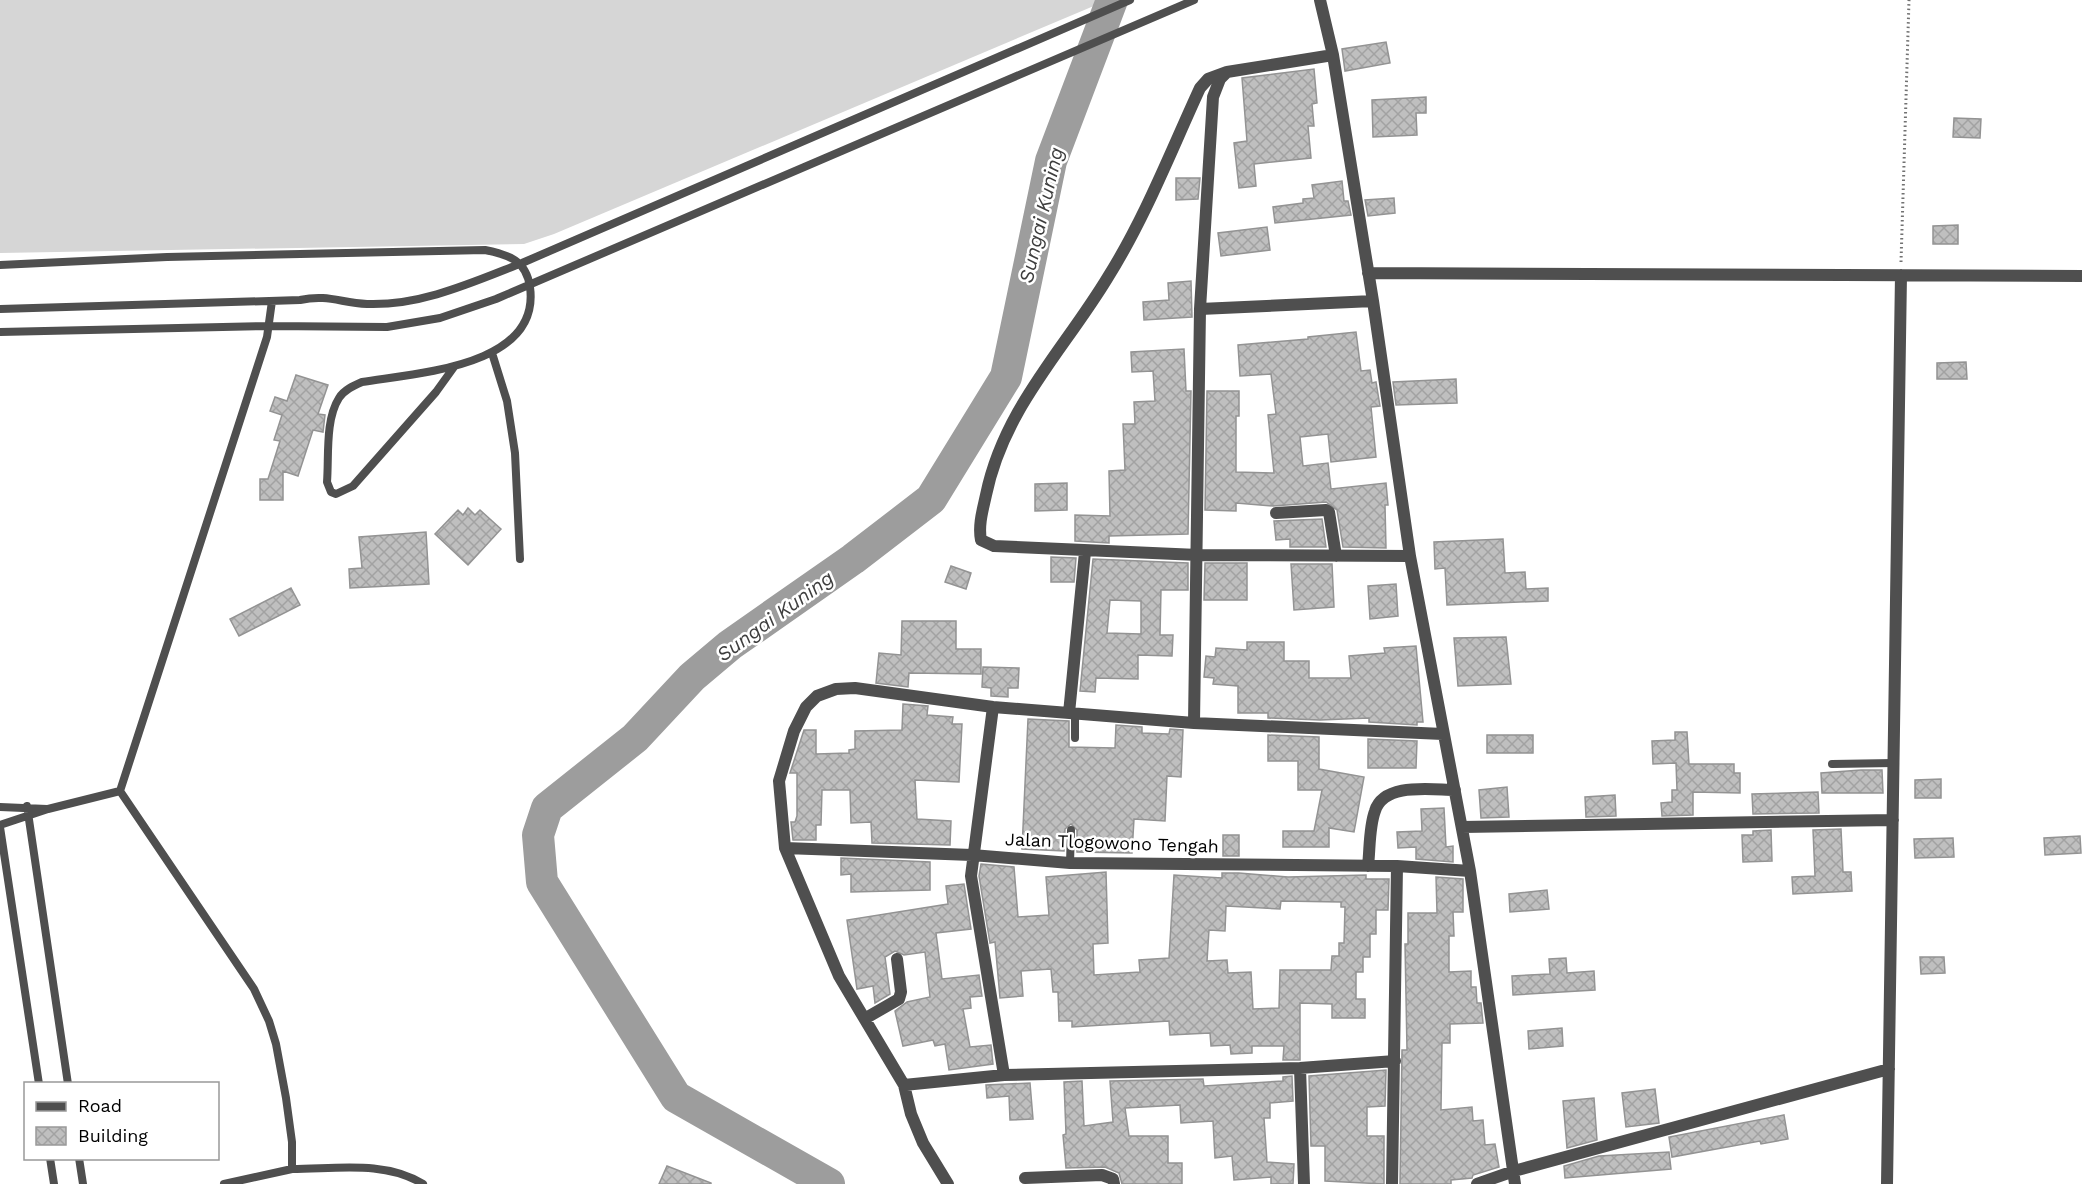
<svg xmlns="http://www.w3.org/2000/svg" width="2082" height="1184" font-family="'Work Sans',sans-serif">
<defs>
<pattern id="building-cross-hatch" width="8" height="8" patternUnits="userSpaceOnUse" patternTransform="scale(1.5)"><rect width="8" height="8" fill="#bfbfbf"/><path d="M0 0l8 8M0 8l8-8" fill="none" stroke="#a2a2a2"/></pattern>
</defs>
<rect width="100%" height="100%" fill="#fff"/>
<path fill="#d6d6d6" d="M0,0H1108L554,234L524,244L0,253Z"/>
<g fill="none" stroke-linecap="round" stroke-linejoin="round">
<path stroke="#9d9d9d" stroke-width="32" d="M829,1184L676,1097L542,882L538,835L547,808L635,738L692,677L730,645L853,559L931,499L1006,377L1051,161L1112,0"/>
</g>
<path fill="url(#building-cross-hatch)" stroke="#939393" stroke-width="1.5" fill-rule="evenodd" d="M1386,42L1390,63L1345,71L1342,49Z
M1314,69L1317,103L1312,104L1314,126H1308L1311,158L1254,164L1256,186L1239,188L1234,143L1247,141L1242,78Z
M1426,97V113H1416L1417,135L1373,137L1372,100Z
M1954,118L1981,119L1980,138L1953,137Z
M1176,178H1200L1198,199L1176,200Z
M1342,181L1344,201H1348L1351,215L1275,223L1273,207L1303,203V199L1314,198L1312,185Z
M1394,198L1395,213L1368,216L1365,200Z
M1958,225V244H1933V226Z
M1267,227L1270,250L1221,256L1218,233Z
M1191,281L1192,317L1144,320L1143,302L1169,300L1168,283Z
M1356,332L1361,371L1370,370L1372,383L1376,382L1380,406L1371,407L1376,457L1331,462L1328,434L1300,437L1303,466L1328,463L1331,489L1386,483L1388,505H1385L1386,548L1343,547L1337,510L1326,502L1273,506L1236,503V511L1205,510L1207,391H1239V416H1236V472L1274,473L1268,415L1276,414L1271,374L1240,376L1238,345L1308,339V337Z
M1184,349L1186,391H1191L1188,534L1109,536V543L1075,541V515L1110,516L1109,471L1125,470L1123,424H1135L1134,402L1155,401L1153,371L1132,372L1131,352Z
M1966,362L1967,379H1937V363Z
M296,375L328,385L318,414L325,415L323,432L313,430L298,476L283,471V500H260V479H268L280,441L274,440L282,415L270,411L275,397L287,401Z
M1456,379L1457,403L1396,405L1393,382Z
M1067,483V510L1035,511V484Z
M468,508L475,515L480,510L501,529L468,565L435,534L458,510L463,515Z
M1322,519L1326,547H1290V539L1276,540L1274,521Z
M426,532L429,584L350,588L349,569L362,568L359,537Z
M1503,539L1505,573L1525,572L1526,589L1548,588V601L1447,605L1445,568L1435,569L1434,542Z
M1051,557L1076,558L1074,582H1051Z
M1093,559L1188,563V590H1161L1160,635H1173L1172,656L1138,655V679L1096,678L1095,692L1080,691ZM1110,600L1141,601V634L1107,633Z
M1205,563H1247V600H1204Z
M1291,564H1332L1334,607L1294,610Z
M951,566L971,573L966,589L945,582Z
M1396,584L1398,616L1370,619L1368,586Z
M291,588L300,605L239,636L230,619Z
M902,621H956V649H981V674L909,673L908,687L876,683L879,653L901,655Z
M1506,637L1511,684L1458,686L1454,638Z
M1247,642H1284V661H1309V678H1351L1349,656L1385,653L1384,648L1416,646L1423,722H1417V725L1369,722V718L1320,720L1268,718V713H1238V686L1213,684L1214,678L1204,677L1206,656L1215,657L1216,648L1247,650Z
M983,667L1019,668L1018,688H1008V697L991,696V688L982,687Z
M903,704L928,706L927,715L953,717L952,724H962L959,782L915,780L917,819L951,821L950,845L872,843L871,822L851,823L850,790H822L821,825H816V840H793L791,822H795L797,816V773H790L804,730H816V754L849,753V750L855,749V731L902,730Z
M1028,719L1069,721V747L1115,748L1116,725L1142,727V733L1169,734L1170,729L1183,730L1181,777L1167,776L1165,821L1134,819L1132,853L1077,852V830L1071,824L1065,829L1064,851L1022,849Z
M1675,732H1687L1689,764H1734V773H1740V793L1693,792V815L1662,816L1661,803L1672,802V790H1677L1676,763L1653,764L1652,741L1675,740Z
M1268,735L1319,737V769L1364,777L1354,832L1329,828V847H1283V831H1314L1322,790H1298V761H1268Z
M1487,735H1533V753H1487Z
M1368,739L1417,741L1416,768H1368Z
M1861,770H1882L1883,793H1822L1821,773Z
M1941,779V798H1915V780Z
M1507,787L1509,817L1481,818L1479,790Z
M1818,792L1819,813L1753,814L1752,794Z
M1615,795L1616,816L1586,817L1585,797Z
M1444,808L1446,847L1453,846V862L1416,859V847L1398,848L1397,832L1422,831L1421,809Z
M1841,829L1843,872H1851L1852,891L1793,894L1792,877L1815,876L1813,830Z
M1771,830L1772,861L1743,862L1742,835H1753V831Z
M1223,835H1239V856H1223Z
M2080,836L2081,853L2045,855L2044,838Z
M1953,838L1954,857L1915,858L1914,839Z
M841,858L930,862V890L851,892V874L841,875Z
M981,864L1014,867L1018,917L1049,915L1046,877L1106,872L1108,943L1093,944L1094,975L1140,972L1139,960L1169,958L1174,875L1222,878V873H1239L1288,877L1366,875V879H1389L1388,910H1376V934H1370V957H1363V972H1356V999H1365V1018H1332V1004L1300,1003V1060H1283L1284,1046H1252V1053L1231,1054L1230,1045L1211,1046L1210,1033L1170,1035L1169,1021L1072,1027V1021H1059L1058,992H1053L1051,969L1021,971L1023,996L1000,998L995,942L990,943L979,876ZM1281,901L1341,902V907H1345L1344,943H1339V956H1332L1331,970H1280L1279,1008L1253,1009L1251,972L1228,973L1227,960L1207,961L1209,930L1225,931L1226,906L1280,909Z
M1436,877L1463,879V912H1453L1454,936H1449V972L1471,971V987H1476L1477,1003H1481L1483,1023L1450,1024V1043H1442L1441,1110L1472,1107L1473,1121L1483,1120L1485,1145L1495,1144L1499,1167L1473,1175L1472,1178L1451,1180V1184H1400L1402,1050H1407L1405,944H1408V913H1437Z
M964,884L971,929L936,933L942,979L979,975L982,996L970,997L971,1008L963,1009L970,1047L991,1045L993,1064L949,1070L945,1044L935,1046L933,1040L903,1046L895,1011L907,1002L930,997L925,952L904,955L895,951L885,957L890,994L875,1003L873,986L857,989L847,920L948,904L946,886Z
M1547,890L1549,909L1510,912L1509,894Z
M1920,957H1944L1945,973L1921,974Z
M1566,958L1567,973L1594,971L1595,990L1513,995L1512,976L1550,974L1549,959Z
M1562,1028L1563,1046L1529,1049L1528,1031Z
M1386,1070L1385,1106L1367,1107V1136H1384V1184L1325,1181V1146H1311L1309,1076Z
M1292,1076L1293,1101L1270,1103V1118H1264L1267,1162L1294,1164L1293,1184H1271V1177L1234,1180L1232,1156L1215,1158L1213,1121L1181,1123L1180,1105L1125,1108L1129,1136H1168V1163H1182V1184H1122L1119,1173L1105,1167L1066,1168L1063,1135L1066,1134L1064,1082L1082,1081L1084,1126L1113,1122L1110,1081L1203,1079L1204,1086L1283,1081V1077Z
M1030,1083L1033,1119L1010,1120L1009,1096L987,1098L986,1085Z
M1655,1089L1659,1123L1626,1127L1622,1093Z
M1594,1098L1597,1140L1567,1148L1563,1101Z
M1784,1115L1788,1139L1761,1144L1760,1141L1672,1157L1669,1137Z
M1669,1152L1671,1169L1565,1178L1564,1166L1599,1156Z
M667,1166L711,1183V1184H659Z"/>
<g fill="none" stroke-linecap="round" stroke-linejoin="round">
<path stroke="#717171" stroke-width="3" stroke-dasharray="1.5 3" stroke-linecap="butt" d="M1901,262L1909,0"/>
<path stroke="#4f4f4f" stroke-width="8" d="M0,265L167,257L485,250C509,255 526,260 530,287C541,367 416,373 362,382C353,386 344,390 339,398C325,420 329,457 327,482L331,492L336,494L353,486L436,392L454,367
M0,309L300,300C328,294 341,303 367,304C421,306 473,282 522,263L1130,0
M0,332L269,326L387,327L440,318L496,299L1194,0
M492,353L507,401L515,453L520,559
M1075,738V713
M1832,764L1894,763
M120,791L254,989L269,1021L276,1044L286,1098L292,1142V1169L224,1184
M27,806L68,1084
M0,807L47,809
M0,825L48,809L120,791L267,337L272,301
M0,827L39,1084
M1070,863L1071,830
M50,1158L54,1184
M79,1158L83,1184
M292,1169C335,1169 385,1160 423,1184"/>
<path stroke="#4f4f4f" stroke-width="12" d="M1320,0L1333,55L1373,301L1410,556L1470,871L1515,1184
M1227,72L1208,79L1200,88C1171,151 1145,218 1108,277C1064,350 1004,408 986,495C983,509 978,525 981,540L994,546L1198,555L1410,556
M1368,273L2082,276
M1200,309L1373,301
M1276,513L1326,510L1329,512L1336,556
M993,707L971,876L1004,1075
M1069,713L1085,552
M1194,723L1200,309L1213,97L1220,79L1227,72L1333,55
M1462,827L1893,820
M785,848L972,855L1070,863L1397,866L1470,871
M1368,866C1370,849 1369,827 1375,811C1384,782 1432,790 1455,790
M866,1018L899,999L901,992L897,959
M1300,1068L1304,1184
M904,1085L1004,1075L1300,1068L1395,1061
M1025,1178L1102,1175L1113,1179L1114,1184
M948,1184L923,1143L911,1114L904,1085L839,976L785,848L779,781L794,731L806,707L817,696L836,689L855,688L993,707L1194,723L1443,734
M1392,1184L1397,866
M1477,1184L1514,1171L1889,1069
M1887,1184L1901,275"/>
</g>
<g text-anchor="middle" stroke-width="5" stroke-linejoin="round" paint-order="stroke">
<g font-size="18" fill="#000" stroke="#fff">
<text transform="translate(1112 843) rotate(2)" y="6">Jalan Tlogowono Tengah</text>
</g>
<g font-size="20" font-style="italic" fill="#3e3e3e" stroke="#fff">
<text transform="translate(1041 215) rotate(-77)" y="7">Sungai Kuning</text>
<text transform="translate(775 616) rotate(-36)" y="7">Sungai Kuning</text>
</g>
</g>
<rect x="24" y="1082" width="195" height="78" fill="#ffffff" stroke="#999999" stroke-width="1.5"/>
<rect x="36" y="1102" width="30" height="9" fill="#4f4f4f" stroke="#999999" stroke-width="1.5"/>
<text x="78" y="1112" font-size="18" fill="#000000">Road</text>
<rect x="36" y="1127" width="30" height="18" fill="url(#building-cross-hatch)" stroke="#999999" stroke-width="1.5"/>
<text x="78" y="1142" font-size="18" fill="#000000">Building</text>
</svg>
